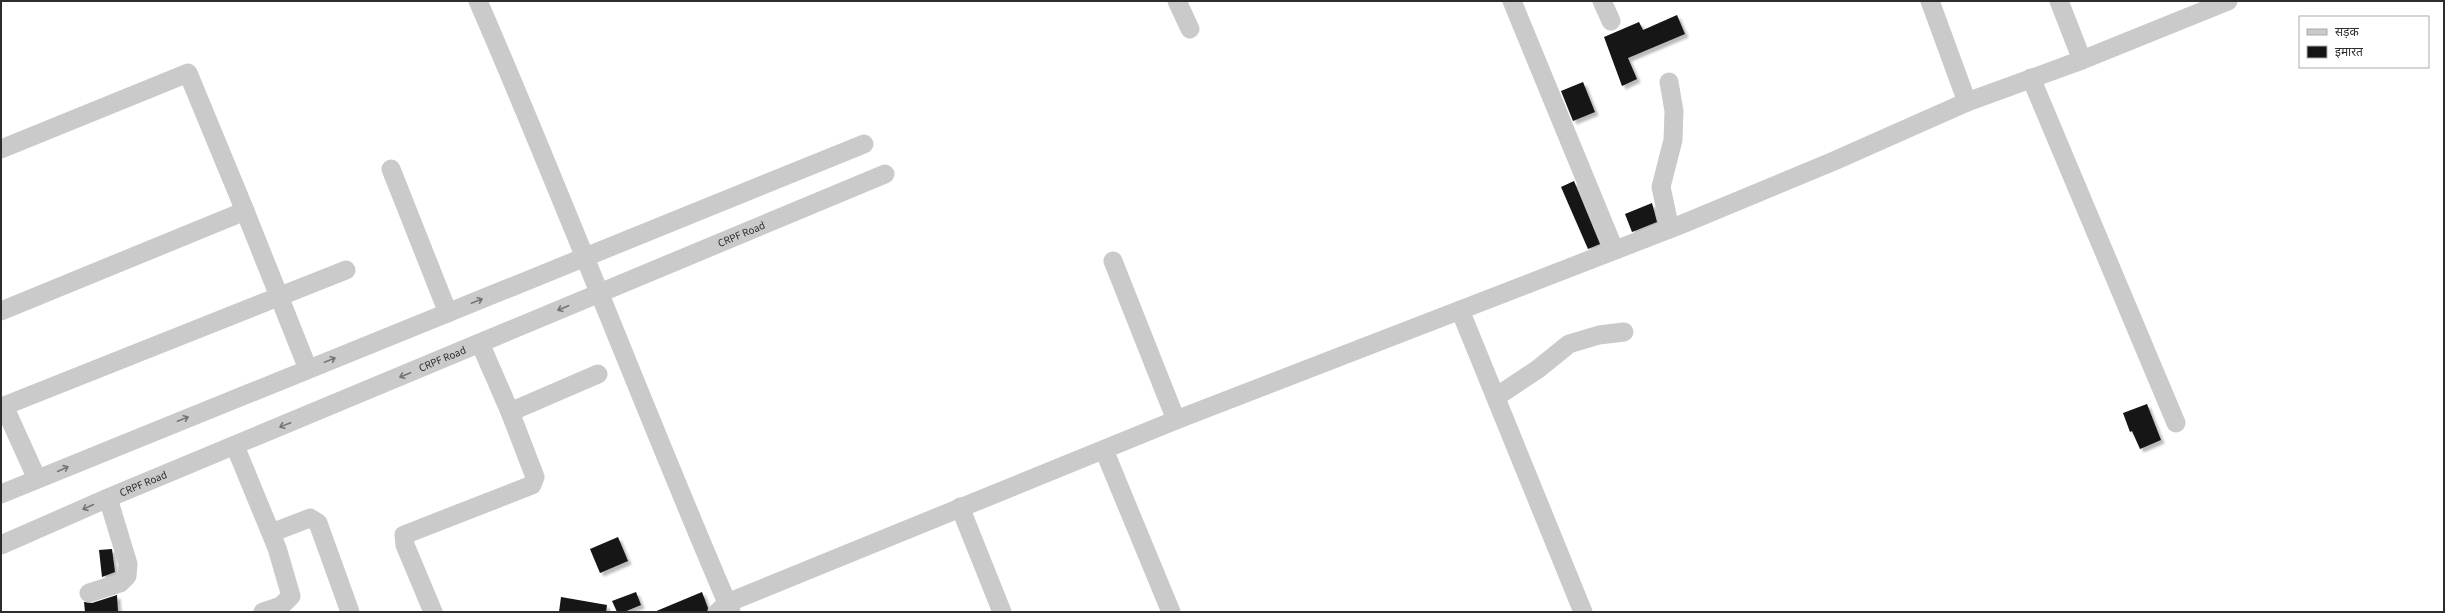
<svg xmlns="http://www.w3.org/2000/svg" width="2445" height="613" font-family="'Source Sans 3','Noto Sans Devanagari',sans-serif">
<defs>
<filter id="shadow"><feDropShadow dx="3.5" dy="3.5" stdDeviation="1" flood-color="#0004"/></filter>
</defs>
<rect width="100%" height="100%" fill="#fff"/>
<path fill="#141414" filter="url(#shadow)" d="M1677,15L1685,34L1628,58L1637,79L1622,86L1604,37L1639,22L1643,30Z
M1583,82L1595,112L1573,121L1561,91Z
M1574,181L1600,244L1588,249L1561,187Z
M1652,203L1657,222L1632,232L1625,214Z
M2147,404L2161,440L2140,449L2132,431L2130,432L2123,413Z
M618,537L628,561L600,573L590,549Z
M112,549L115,572L102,577L99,550Z
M636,592L641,605L624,612H617L612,601Z
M702,592L708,608L707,612H654Z
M117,595L118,612H85L84,602L92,603Z
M561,597L607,605L606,612H559Z"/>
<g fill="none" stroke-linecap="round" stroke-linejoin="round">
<g stroke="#cacaca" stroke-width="19">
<path d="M478,1C566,203 644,410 731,612"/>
<path d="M1177,1L1190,29"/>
<path d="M1512,1L1614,249"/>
<path d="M1602,1L1611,21"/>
<path d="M1930,1L1967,102"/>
<path d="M2059,1L2082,60"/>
<path d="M2031,78L2176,423"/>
<path d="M1669,82L1674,111L1673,140L1661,187L1670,229"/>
<path d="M1,149L188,73L245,211"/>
<path d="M391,169L448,313"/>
<path d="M1113,261L1176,420"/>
<path d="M1460,310L1583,612"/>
<path d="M1,311L245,211L308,369"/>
<path d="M1496,397L1538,369L1569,344L1599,335L1624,332"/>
<path d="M510,412L598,374"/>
<path d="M235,446L277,548L291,596L281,606L263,612"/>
<path d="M1104,450L1171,612"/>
<path d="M37,479L4,406L346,270"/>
<path d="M1,494L864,144"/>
<path d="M960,507L1002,612"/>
<path d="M271,533L310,518L318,523L350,612"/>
<path id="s1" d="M1,545L108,498L885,174"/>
<path d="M89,593L120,583L127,576L128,564L108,498"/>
<path d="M433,612L405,545L404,535L532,485L535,477L510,412L480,343"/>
<path d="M718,612L727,603L1176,420L1680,225L1834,161L1967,102L2082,60L2228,1"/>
</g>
</g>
<defs><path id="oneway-shaft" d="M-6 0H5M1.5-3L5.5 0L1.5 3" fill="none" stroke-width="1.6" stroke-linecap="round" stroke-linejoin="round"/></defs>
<g stroke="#747474">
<use href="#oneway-shaft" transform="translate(477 301) rotate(-22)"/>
<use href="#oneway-shaft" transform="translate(563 308) rotate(157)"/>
<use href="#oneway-shaft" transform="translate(330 360) rotate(-22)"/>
<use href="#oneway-shaft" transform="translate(405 375) rotate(157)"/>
<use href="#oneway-shaft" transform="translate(183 419) rotate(-22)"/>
<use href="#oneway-shaft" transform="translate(285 425) rotate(158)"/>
<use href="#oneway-shaft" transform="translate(63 469) rotate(-25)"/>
<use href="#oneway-shaft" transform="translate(88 507) rotate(155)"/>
</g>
<g text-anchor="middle" stroke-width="4" stroke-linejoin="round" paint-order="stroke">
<g font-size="11" fill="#2d2d2d" stroke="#fff">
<text dy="4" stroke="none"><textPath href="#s1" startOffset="803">CRPF Road</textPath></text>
<text dy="4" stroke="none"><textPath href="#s1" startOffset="479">CRPF Road</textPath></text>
<text dy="4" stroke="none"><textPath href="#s1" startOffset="155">CRPF Road</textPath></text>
</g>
</g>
<rect width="2445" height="613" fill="none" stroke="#2d2d2d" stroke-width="4"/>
<rect x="2299" y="16" width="130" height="52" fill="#ffffff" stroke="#ababab"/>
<rect x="2307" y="29" width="20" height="6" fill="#cacaca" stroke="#ababab"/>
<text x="2335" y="36" font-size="12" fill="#2d2d2d">सड़क</text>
<rect x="2307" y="46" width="20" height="12" fill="#141414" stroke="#ababab"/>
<text x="2335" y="56" font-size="12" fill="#2d2d2d">इमारत</text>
</svg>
